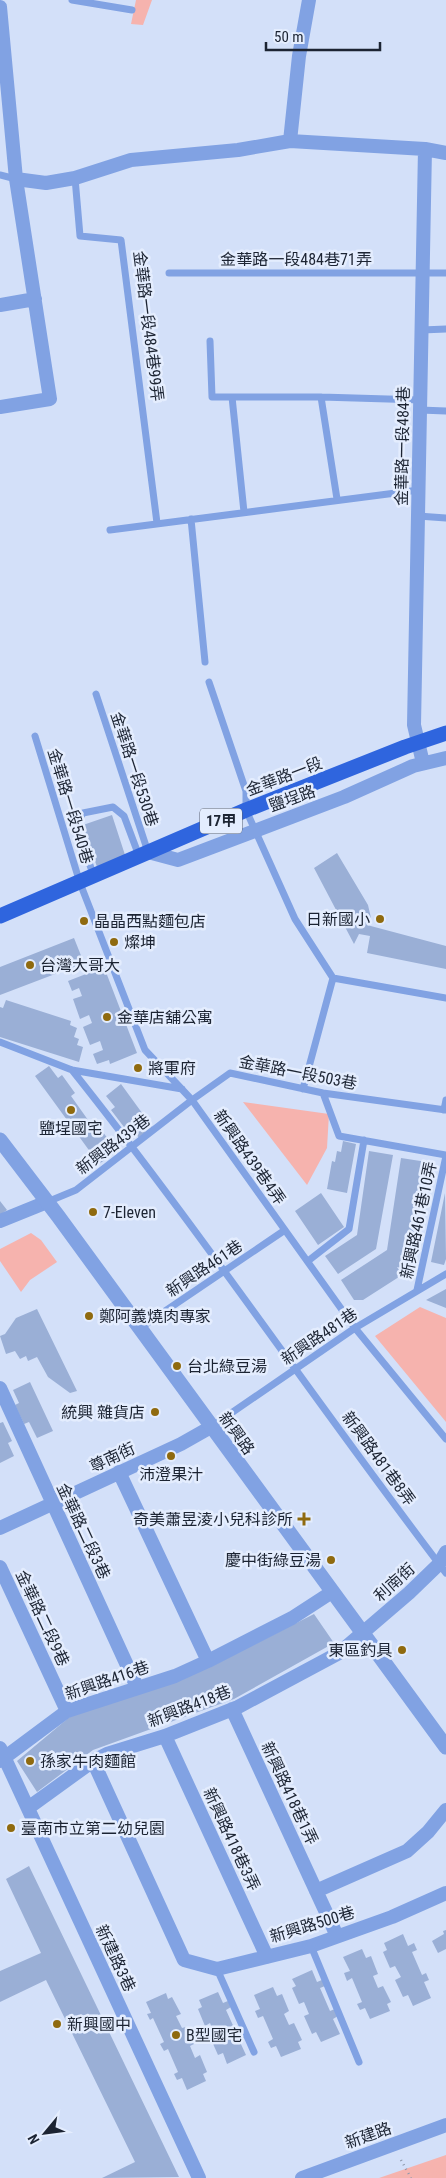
<svg xmlns="http://www.w3.org/2000/svg" width="446" height="2178" font-family="'Roboto Condensed','Noto Sans TC',sans-serif">
<rect width="100%" height="100%" fill="#d3e0f9"/>
<path fill="#f6b3ae" d="M136,0H152L143,25L131,24Z
M243,1102L329,1114L327,1148L307,1185Z
M31,1233L41,1240L57,1262L30,1280L21,1292L0,1261V1249Z
M420,1307L446,1318V1422L375,1336Z
M446,2155V2178H379Z"/>
<path fill="#9aafd6" d="M112,815L126,858L97,867L83,825Z
M337,853L368,905L371,918H366L367,925L446,946V969L367,953L370,936L359,934L354,944L314,868Z
M74,938L84,963L0,995V967Z
M104,967L137,1053L110,1064L109,1060L97,1064L93,1054L103,1050L100,1041L90,1045L83,1027L92,1023L89,1015L80,1019L73,999L82,996L79,988L72,991L68,981Z
M6,1000L71,1021L70,1025L77,1028L74,1037L79,1039L77,1045L83,1047L79,1062L0,1037V1007L3,1008Z
M49,1066L58,1078L62,1075L75,1093L71,1096L93,1127L97,1124L108,1139L104,1142L113,1154L99,1164L35,1076Z
M121,1084L153,1128L139,1138L129,1124L124,1127L111,1110L115,1107L106,1096Z
M343,1141L356,1144L347,1193L327,1189L332,1161L335,1162L337,1151L341,1152Z
M369,1151L393,1155L376,1249L338,1274L325,1256L357,1235Z
M401,1158L427,1162L409,1269L397,1267L402,1275L363,1300H354L341,1280L387,1250Z
M321,1193L344,1227L318,1245L295,1211Z
M445,1193L446,1259L444,1265L431,1262Z
M0,1201L7,1210L0,1215Z
M446,1289V1308L426,1300Z
M37,1309L77,1391L70,1393L48,1377L37,1357L28,1361L26,1356L20,1359L15,1351L6,1354L0,1336L5,1334L16,1318Z
M30,1382L53,1431L37,1438L29,1422L24,1424L15,1405L19,1403L13,1390Z
M3,1422L12,1441L8,1443L14,1456L0,1463V1423Z
M314,1614L334,1643L234,1699L93,1750L37,1792L17,1761L72,1715L214,1665Z
M29,1866L179,2177L102,2178L135,2162L46,1980L0,2002V1971L41,1953L6,1879Z
M446,1930V1949L438,1953L432,1941L444,1934L443,1931Z
M403,1934L408,1946L414,1943L417,1950L412,1952L422,1975L426,1973L429,1980L424,1982L431,1998L413,2006L408,1995L403,1997L395,1980L401,1977L395,1966L390,1968L383,1952L387,1950L384,1943Z
M362,1949L366,1958L371,1956L378,1974L373,1976L378,1988L383,1986L391,2002L387,2004L390,2011L370,2019L365,2008L360,2010L357,2004L362,2002L352,1978L347,1981L344,1973L350,1971L343,1957Z
M312,1970L317,1982L322,1980L325,1986L320,1988L330,2011L335,2009L338,2016L333,2019L340,2034L321,2042L316,2032L312,2034L304,2016L309,2014L304,2002L299,2004L292,1988L296,1986L292,1979Z
M273,1987L277,1996L282,1994L289,2011L284,2014L289,2025L294,2023L302,2040L298,2042L301,2049L281,2057L276,2046L271,2048L268,2042L273,2039L263,2016L258,2018L255,2011L260,2009L254,1995Z
M218,1992L223,2003L228,2001L231,2007L226,2010L236,2032L241,2030L244,2038L239,2040L246,2055L227,2064L223,2053L218,2055L210,2037L215,2035L210,2023L205,2026L198,2009L202,2007L199,2000Z
M166,1993L168,1999L172,1997L181,2014L176,2016L182,2028L186,2027L194,2044L190,2046L195,2058L200,2055L207,2072L203,2074L206,2081L187,2090L182,2078L177,2080L174,2074L178,2072L168,2049L164,2051L160,2044L164,2042L153,2018L150,2020L147,2014L151,2013L146,2002Z"/>
<g fill="none" stroke-linecap="round" stroke-linejoin="round">
<path stroke="#8c97ac" stroke-width="2.5" stroke-dasharray="1 4" stroke-linecap="butt" d="M401,2160L411,2178"/>
<path stroke="#81a2e3" stroke-width="7" d="M72,0L132,10
M0,175L16,179
M75,178L80,236L121,240L157,523
M169,273H446
M422,330L446,329
M210,341L212,397H321L421,400
M232,397L244,512
M321,397L337,499
M420,410L446,411
M418,516L446,518
M191,519L205,662
M110,530L419,490
M209,682L246,791V810L295,919L333,978L303,1089
M96,694L148,852
M35,736L80,883L145,1050L192,1100L230,1073L323,1093L446,1110
M94,877L76,824L83,813L113,807L124,816L139,856
M333,978L446,998
M0,1042L72,1070L182,1089
M72,1070C202,1233 319,1407 446,1573
M323,1093L339,1136L446,1155
M444,1110L446,1100
M47,1202L76,1190L192,1100L355,1328L446,1439
M308,1261L349,1229L364,1140
M417,1290L446,1156
M140,1328L285,1230
M211,1427L355,1328L446,1274
M311,1946L359,2062
M217,1969L254,2052"/>
<path stroke="#81a2e3" stroke-width="14" d="M0,7L16,179L50,399L0,407
M290,141L299,56L309,0
M16,179L46,183L75,178L131,160L238,150L290,141L425,149L446,153
M0,305L35,299
M423,763L414,725L425,149
M148,852L178,860L344,797L413,766L446,758
M0,1221L47,1202
M0,1388L137,1687
M119,1472L208,1661
M0,1528L181,1444L211,1427
M0,1567L67,1711
M232,1709L337,1936
M165,1736L267,1957
M0,1748L199,2178
M0,1761L67,1711L175,1676L208,1661L292,1618L332,1592
M93,1761L184,1960L217,1969L311,1946L392,1917L446,1893
M28,1808L93,1761L107,1754L165,1736L238,1707L339,1653L409,1593L439,1564L446,1552
M316,1891L407,1851L428,1832L446,1810
M302,2178L446,2125"/>
<path stroke="#81a2e3" stroke-width="15" d="M0,1140L58,1216L446,1747"/>
<path stroke="#2f65de" stroke-width="15" d="M0,916L246,810L405,747L446,733"/>
</g>
<g fill="#8f6a0f" stroke="#e4edfe" stroke-width="2">
<circle cx="380" cy="919" r="5"/>
<circle cx="84" cy="921" r="5"/>
<circle cx="114" cy="942" r="5"/>
<circle cx="30" cy="965" r="5"/>
<circle cx="107" cy="1017" r="5"/>
<circle cx="138" cy="1068" r="5"/>
<circle cx="71" cy="1110" r="5"/>
<circle cx="93" cy="1212" r="5"/>
<circle cx="89" cy="1316" r="5"/>
<circle cx="177" cy="1366" r="5"/>
<circle cx="155" cy="1412" r="5"/>
<circle cx="171" cy="1456" r="5"/>
<path d="M301.5 1511.5h5v5h5v5h-5v5h-5v-5h-5v-5h5z"/>
<circle cx="331" cy="1560" r="5"/>
<circle cx="402" cy="1650" r="5"/>
<circle cx="30" cy="1761" r="5"/>
<circle cx="11" cy="1828" r="5"/>
<circle cx="57" cy="2024" r="5"/>
<circle cx="176" cy="2035" r="5"/>
</g>
<g text-anchor="middle" stroke-width="5" stroke-linejoin="round" paint-order="stroke">
<rect fill="#e4edfe" stroke="#586070" stroke-width="1" x="200" y="808.5" width="42" height="25" rx="4"/>
<g font-size="15" font-weight="bold" fill="#1c2433">
<text x="221" y="826">17甲</text>
</g>
<g font-size="16" fill="#1c2433" stroke="#e4edfe">
<text x="296" y="265">金華路一段484巷71弄</text>
<text transform="translate(149 326) rotate(83)" y="6">金華路一段484巷99弄</text>
<text transform="translate(402 446) rotate(-89)" y="6">金華路一段484巷</text>
<text transform="translate(135 769) rotate(72)" y="6">金華路一段530巷</text>
<text transform="translate(284 776) rotate(-21)" y="6">金華路一段</text>
<text transform="translate(292 798) rotate(-20)" y="6">鹽埕路</text>
<text transform="translate(71 806) rotate(73)" y="6">金華路一段540巷</text>
<text transform="translate(298 1072) rotate(11)" y="6">金華路一段503巷</text>
<text transform="translate(113 1144) rotate(-37)" y="6">新興路439巷</text>
<text transform="translate(250 1157) rotate(55)" y="6">新興路439巷4弄</text>
<text transform="translate(418 1220) rotate(-78)" y="6">新興路461巷10弄</text>
<text transform="translate(204 1268) rotate(-34)" y="6">新興路461巷</text>
<text transform="translate(319 1336) rotate(-34)" y="6">新興路481巷</text>
<text transform="translate(237 1433) rotate(54)" y="6">新興路</text>
<text transform="translate(112 1457) rotate(-25)" y="6">尊南街</text>
<text transform="translate(379 1458) rotate(54)" y="6">新興路481巷8弄</text>
<text transform="translate(84 1531) rotate(65)" y="6">金華路二段3巷</text>
<text transform="translate(394 1582) rotate(-42)" y="6">利南街</text>
<text transform="translate(43 1618) rotate(65)" y="6">金華路二段9巷</text>
<text transform="translate(107 1680) rotate(-19)" y="6">新興路416巷</text>
<text transform="translate(189 1706) rotate(-21)" y="6">新興路418巷</text>
<text transform="translate(290 1793) rotate(65)" y="6">新興路418巷1弄</text>
<text transform="translate(232 1839) rotate(65)" y="6">新興路418巷3弄</text>
<text transform="translate(312 1924) rotate(-17)" y="6">新興路500巷</text>
<text transform="translate(116 1958) rotate(65)" y="6">新建路3巷</text>
<text transform="translate(368 2135) rotate(-20)" y="6">新建路</text>
</g>
<g font-size="16" fill="#1c2433" stroke="#e4edfe" text-anchor="start">
<text x="370" y="925" text-anchor="end">日新國小</text>
<text x="94" y="927">晶晶西點麵包店</text>
<text x="124" y="948">燦坤</text>
<text x="40" y="971">台灣大哥大</text>
<text x="117" y="1023">金華店舖公寓</text>
<text x="148" y="1074">將軍府</text>
<text x="71" y="1134" text-anchor="middle">鹽埕國宅</text>
<text x="103" y="1218">7-Eleven</text>
<text x="99" y="1322">鄭阿義燒肉專家</text>
<text x="187" y="1372">台北綠豆湯</text>
<text x="145" y="1418" text-anchor="end">統興 雜貨店</text>
<text x="171" y="1480" text-anchor="middle">沛澄果汁</text>
<text x="293" y="1525" text-anchor="end">奇美蕭昱淩小兒科診所</text>
<text x="321" y="1566" text-anchor="end">慶中街綠豆湯</text>
<text x="392" y="1656" text-anchor="end">東區釣具</text>
<text x="40" y="1767">孫家牛肉麵館</text>
<text x="21" y="1834">臺南市立第二幼兒園</text>
<text x="67" y="2030">新興國中</text>
<text x="186" y="2041">B型國宅</text>
</g>
</g>
<g transform="translate(45 2133) rotate(241)" stroke="#e4edfe" stroke-width="4" paint-order="stroke">
<path d="M0-4L9 19L0 12L-9 19Z" fill="#1c2433"/>
<text y="-8" font-size="14" font-weight="bold" text-anchor="middle" fill="#1c2433">N</text>
</g>
<path d="M266 42v8h114v-8" fill="none" stroke="#1c2433" stroke-width="2.5"/>
<text x="274" y="42" font-size="15" fill="#1c2433" stroke="#e4edfe" stroke-width="4" paint-order="stroke">50 m</text>
</svg>
